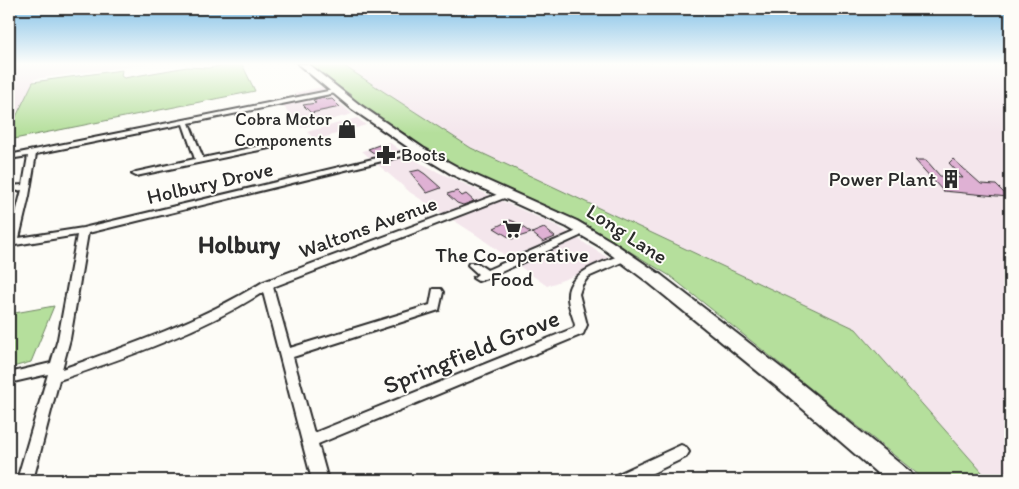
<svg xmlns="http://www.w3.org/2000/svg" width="1019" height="489" font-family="Itim,sans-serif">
<rect width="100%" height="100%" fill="#fdfcf7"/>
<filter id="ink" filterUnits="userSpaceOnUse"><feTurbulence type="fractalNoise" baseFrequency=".02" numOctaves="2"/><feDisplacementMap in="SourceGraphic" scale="10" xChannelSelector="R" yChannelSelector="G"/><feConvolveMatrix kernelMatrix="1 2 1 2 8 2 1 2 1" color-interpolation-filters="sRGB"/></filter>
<g filter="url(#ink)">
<path fill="#f4e6ec" d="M9,64H148L35,79L19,111L9,112Z
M341,64H1010V480H989L856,329L471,148Z
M322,87L352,114L301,128L281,103L300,99L295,93Z
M357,118L366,125L316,140L307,132Z
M389,142L409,157L438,172L559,227L613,261L547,286L478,236L411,193L362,151Z"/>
<path fill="#b5df9c" stroke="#708564" d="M232,64H242L255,91L9,140V131L33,82L122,70L121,76L124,78L187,67L208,68Z
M307,64H341L471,148L856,329L989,480H925L670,276L580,221L465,171L425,150L360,106L351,95Z
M54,306L31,362L9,368V314Z"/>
<path fill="#dfb1d4" stroke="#2b2b2b" d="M323,97L326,100L332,99L340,107L311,113L303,105L316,103L313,100Z
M379,145L391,153L378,156L368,149Z
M953,159L981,184L996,185L1008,197L943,191L915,160H926L940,176L963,178L949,163Z
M419,170L425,174L441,188L427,193L410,172Z
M457,191L462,196L466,194L474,201L463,205L457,203L447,194Z
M510,220L515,222L531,233L512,239L494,228Z
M544,228L555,237L543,242L532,233Z"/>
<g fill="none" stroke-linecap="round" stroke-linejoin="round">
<g stroke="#2b2b2b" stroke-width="4">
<path id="minor" d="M338,89L341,91L340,92L189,123L203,158L269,144L273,146L269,148L136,176L132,174L136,172L195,159L183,124L36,154L29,196L19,238L83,228L419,148L423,150L419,152L88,233L70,339L62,369C132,345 200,321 263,282L504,192L507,193L508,195L507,197L273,287L290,348L430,305L433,289H441L443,292L439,310L293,357L314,433L574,328L575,325C573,316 567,304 568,295C568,272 604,262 621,255H629L630,257L629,259L588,277L582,285L579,294L587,325L583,334L318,444L328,480H312L263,292C200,332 130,356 59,380L33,480H17L48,374L9,383V373L51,363L58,339L77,235L9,246V240L22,190L9,192V186L23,185L28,156L9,159V155Z
M577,231L582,234L580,236L490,277L478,281L473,278L478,274L468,265L469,263H477L487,270Z
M681,445L686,447L689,452L686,457L638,480H614L616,475Z"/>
</g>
<g stroke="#2b2b2b" stroke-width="4">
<path id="primary" d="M298,64H308L360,105L423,148L461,169L577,221L611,241L661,275L802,384L910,472L914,480H885L788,396L649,283L601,247L567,227L453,175L415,152L352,109Z"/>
</g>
<use href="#minor" fill="#fdfcf7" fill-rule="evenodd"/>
<use href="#primary" fill="#fdfcf7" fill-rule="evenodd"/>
</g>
</g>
<linearGradient id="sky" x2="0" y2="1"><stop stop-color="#81c0e7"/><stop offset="0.48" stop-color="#fefefb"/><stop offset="1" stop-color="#fefefb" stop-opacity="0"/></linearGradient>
<rect width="1019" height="133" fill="url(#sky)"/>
<defs>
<g id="shop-bare" transform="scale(1.5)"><path d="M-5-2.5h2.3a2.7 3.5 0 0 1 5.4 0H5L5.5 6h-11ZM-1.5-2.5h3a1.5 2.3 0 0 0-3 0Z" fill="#2b2b2b" stroke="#fdfcf7" stroke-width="2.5" paint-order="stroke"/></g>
<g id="pharmacy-bare" transform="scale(1.5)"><path d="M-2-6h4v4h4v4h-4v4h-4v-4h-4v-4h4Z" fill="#2b2b2b" stroke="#fdfcf7" stroke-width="2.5" paint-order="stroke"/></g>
<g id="building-bare" transform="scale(1.5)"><path d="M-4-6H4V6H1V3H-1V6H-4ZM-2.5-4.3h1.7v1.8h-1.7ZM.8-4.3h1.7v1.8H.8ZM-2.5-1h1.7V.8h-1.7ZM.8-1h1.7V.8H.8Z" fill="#2b2b2b" stroke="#fdfcf7" stroke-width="2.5" paint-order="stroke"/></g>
<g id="supermarket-bare" transform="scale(1.5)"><path d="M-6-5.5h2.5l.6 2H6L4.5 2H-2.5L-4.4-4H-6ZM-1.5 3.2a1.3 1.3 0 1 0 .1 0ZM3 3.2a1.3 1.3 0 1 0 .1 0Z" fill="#2b2b2b" stroke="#fdfcf7" stroke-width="2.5" paint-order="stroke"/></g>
</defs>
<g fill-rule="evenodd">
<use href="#shop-bare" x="347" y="129"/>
<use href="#pharmacy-bare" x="386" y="155"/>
<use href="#building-bare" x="951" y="179"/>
<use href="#supermarket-bare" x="512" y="229"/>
</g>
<g text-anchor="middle" stroke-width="4" stroke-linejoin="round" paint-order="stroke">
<g font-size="18" fill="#2b2b2b" stroke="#fdfcf7" text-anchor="end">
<text x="332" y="125">Cobra Motor<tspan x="332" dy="21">Components</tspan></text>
<text x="401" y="161" text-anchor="start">Boots</text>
</g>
<g font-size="21" fill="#2b2b2b" stroke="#fdfcf7" text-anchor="end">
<text x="936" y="186">Power Plant</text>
<text x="512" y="262" text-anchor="middle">The Co-operative<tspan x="512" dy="24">Food</tspan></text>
</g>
<g font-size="21" fill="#2b2b2b" stroke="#fdfcf7">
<text transform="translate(210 183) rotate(-13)" y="7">Holbury Drove</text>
<text transform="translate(368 227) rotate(-20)" y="7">Waltons Avenue</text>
<text transform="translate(627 234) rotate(33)" y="7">Long Lane</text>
</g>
<g font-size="24" font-weight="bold" fill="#2b2b2b" stroke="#fdfcf7">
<text x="239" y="253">Holbury</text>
</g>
<g font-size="25" fill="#2b2b2b" stroke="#fdfcf7">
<text transform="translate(471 351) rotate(-22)" y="9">Springfield Grove</text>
</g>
</g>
<rect width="1019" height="489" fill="none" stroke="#fdfcf7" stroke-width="30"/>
<rect x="15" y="15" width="989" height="459" fill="none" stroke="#2b2b2b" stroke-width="2" filter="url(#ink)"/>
</svg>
